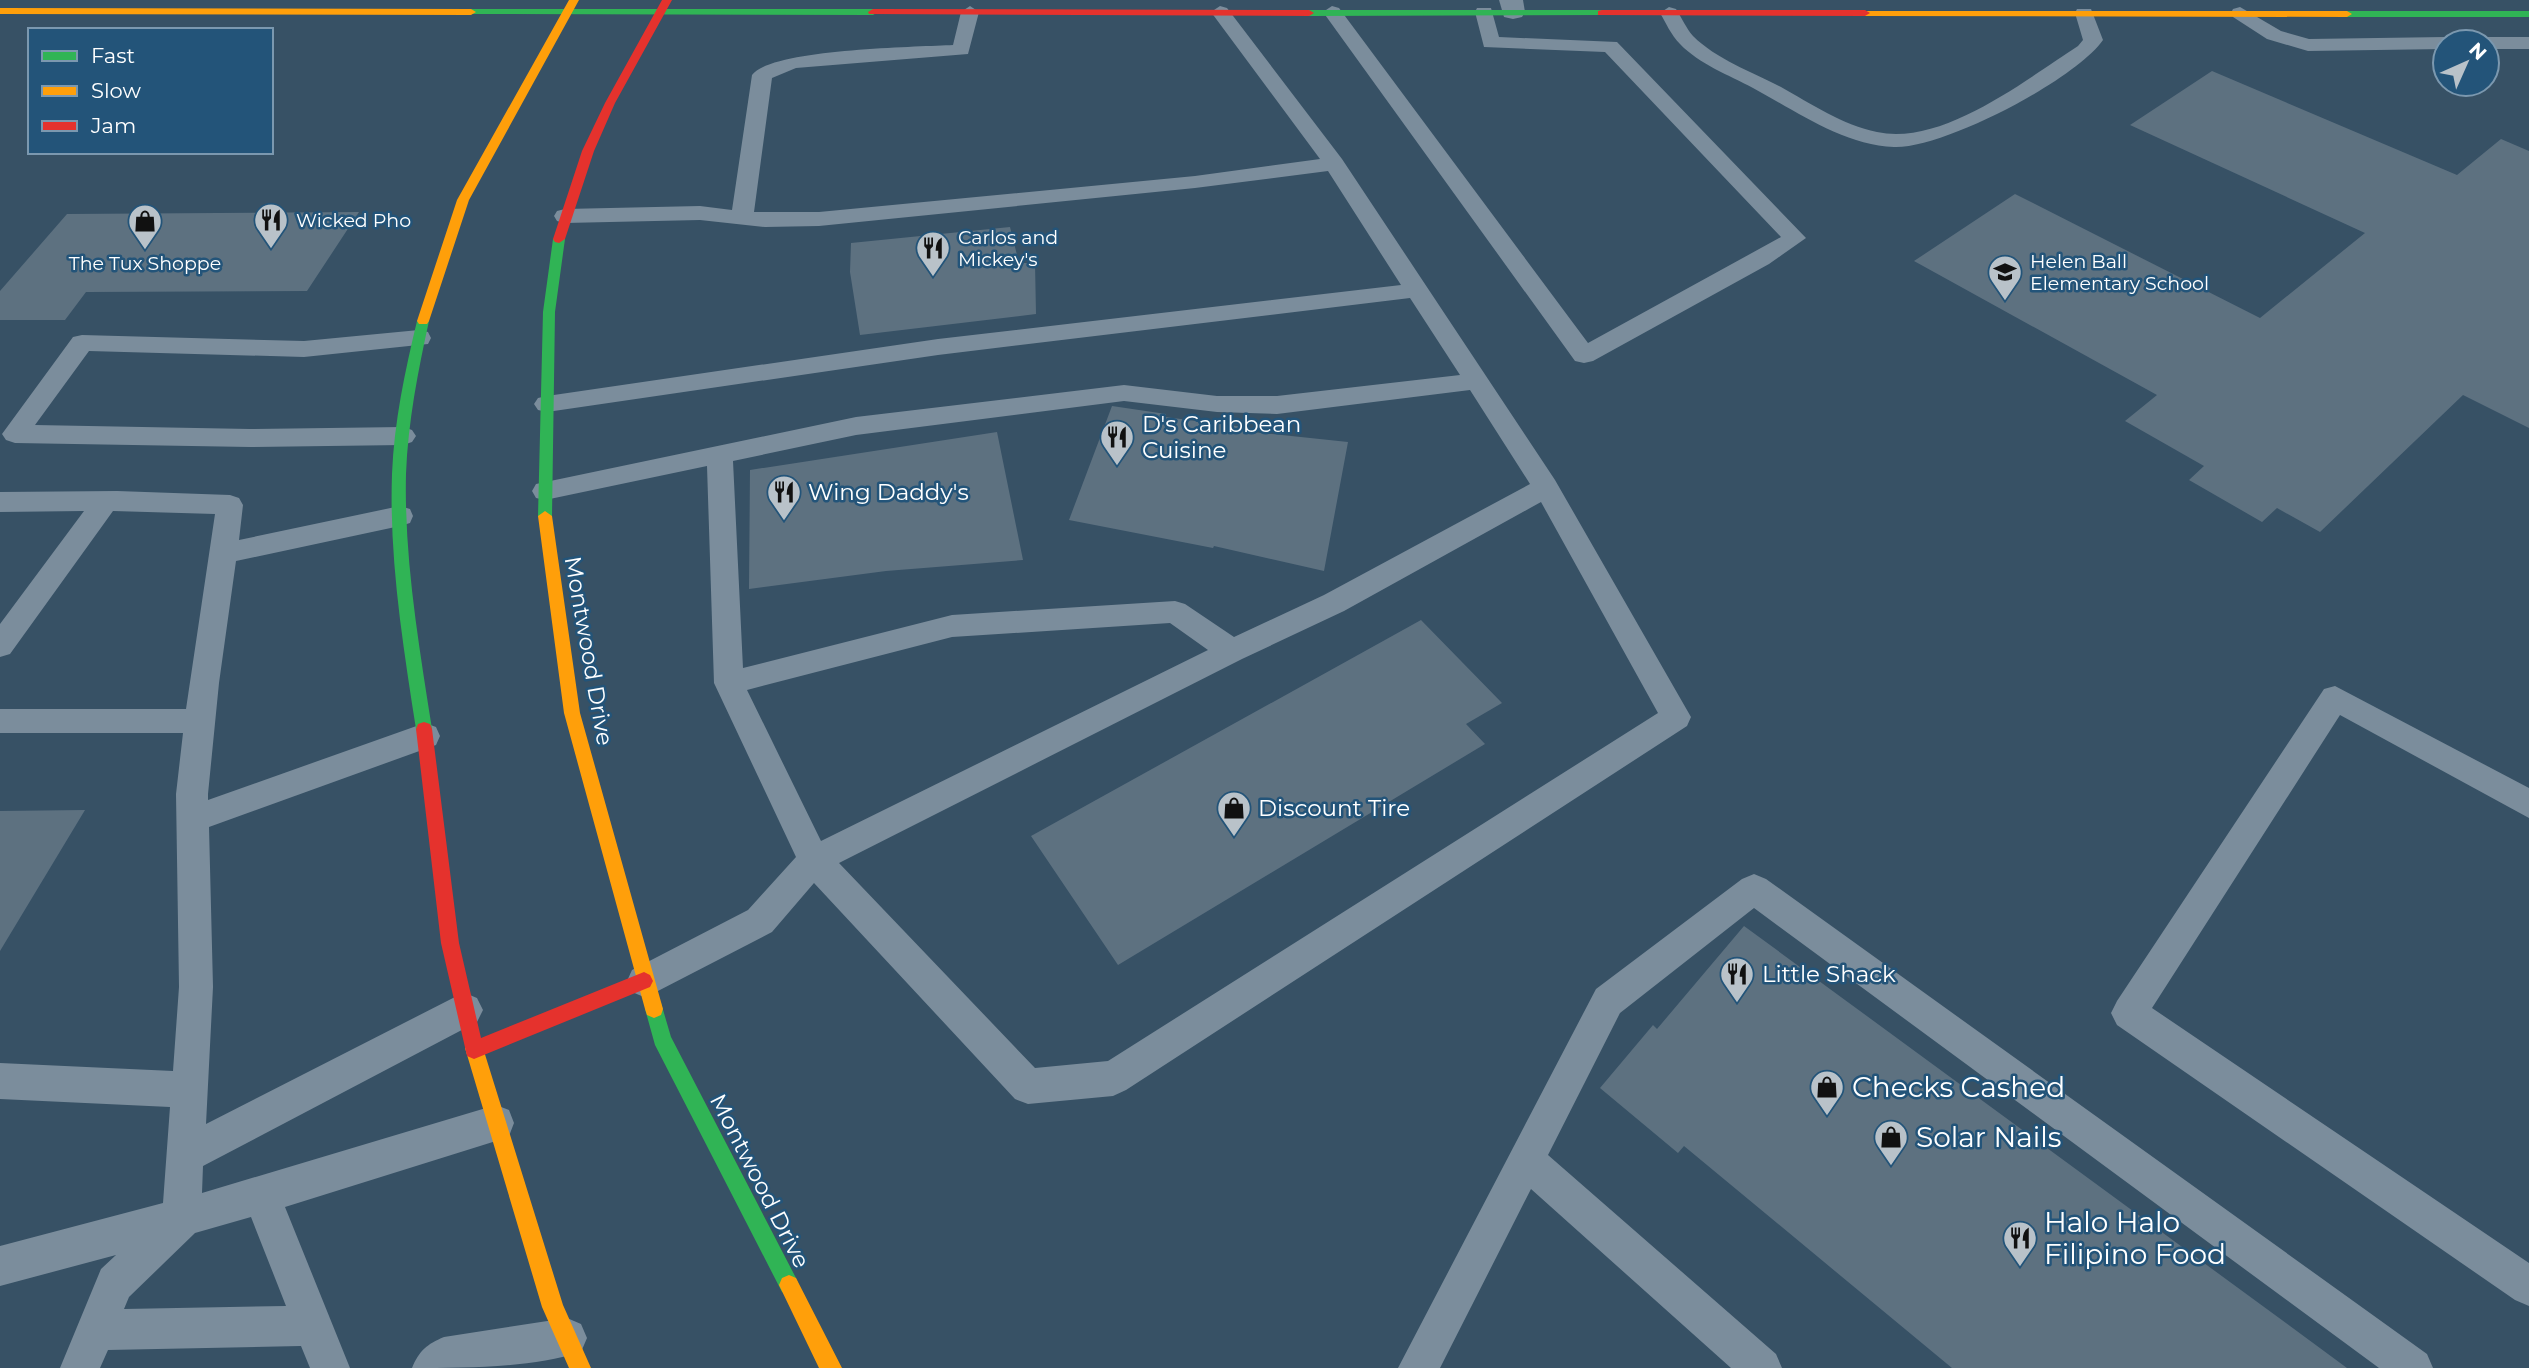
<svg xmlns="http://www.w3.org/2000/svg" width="2529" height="1368" font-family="Montserrat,sans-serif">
<rect width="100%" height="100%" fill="#375165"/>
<path fill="#5d7180" d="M2212,71L2457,175L2501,139L2529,151V428L2463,395L2320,532L2277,508L2262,522L2189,480L2204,466L2125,421L2157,395L1914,261L2015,194L2260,318L2365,233L2130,125Z
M359,212L307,291L86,292L65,320H0V291L67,214Z
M1010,227L1019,263H1035L1036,314L860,335L850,272L851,243Z
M1112,406L1166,414L1165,417L1244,427L1243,431L1348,442L1324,571L1214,546L1213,548L1069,520Z
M997,432L1023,560L886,571L749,589L750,470Z
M1421,620L1502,703L1466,724L1485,744L1118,965L1031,836Z
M85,810L0,951V811Z
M1744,926L2290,1326L2347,1368H1952L1684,1146L1678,1153L1600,1088L1653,1025L1657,1029Z"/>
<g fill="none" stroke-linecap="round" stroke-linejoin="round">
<path fill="#7b8d9c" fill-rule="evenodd" d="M970,6L979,12L968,54L796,68L772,78L754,212H819L1195,176L1320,159L1211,12L1220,6L1227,8L1342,159L1555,480L1691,717L1687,726L1126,1090L1113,1096L1028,1104L1015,1099L814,883L772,932L656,992L644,997L632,992L627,981L632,970L748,910L796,857L714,683L707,466L545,500L536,498L532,491L536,484L856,417L1124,385L1217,396H1277L1460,375L1410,298L938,355L547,412L538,410L534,404L538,398L547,396L938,339L1401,285L1328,171L1195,188L819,226L765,227L700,220L565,223L557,221L554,216L557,211L565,209L700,206L732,210L752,75C771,49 915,47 953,45L961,12ZM1470,390L1530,484L1324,595L1234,637L1185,604L1175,601L952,615L743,668L733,461L856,435L1124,401L1217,412L1277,414ZM1541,502L1658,713L1108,1061L1035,1068L839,863L1242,659L1344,611ZM1170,623L1208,650L821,841L747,690L952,637Z
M1332,6L1339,8L1588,343L1781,237L1605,52L1484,47L1475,12L1477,8H1491L1499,37L1617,42L1806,238L1769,264L1593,361L1584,363L1575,361L1323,12Z
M1669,7L1676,9C1682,18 1686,28 1693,36C1716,59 1752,72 1781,87C1811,104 1843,125 1877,132C1943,146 2025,80 2078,46L2083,40L2075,13L2077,9H2091L2103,40C2075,80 1943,149 1894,147C1843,145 1796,111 1753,88C1729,75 1699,64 1680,44C1671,35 1666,23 1660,13Z
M2240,7L2281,31L2309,39L2445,37L2454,42H2445V49L2308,51L2267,39L2233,17L2231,13L2233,9Z
M2487,37H2529V49H2487V42H2478Z
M419,330L428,332L431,338L428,344L304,357L89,351L35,425L250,429L403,427L412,430L416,436L412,442L403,445L250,447L15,443L6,440L2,434L73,337L82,335L304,341Z
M117,491L230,495L239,498L243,505L239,540L400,506L410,509L413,516L410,523L400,526L236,561L219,683L208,794V800L425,723L436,727L440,736L436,745L209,827L213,987L206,1124L453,998L465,993L477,998L483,1010L477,1022L203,1166L202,1193L496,1105L509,1110L514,1123L509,1136L496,1141L285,1207L350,1368H310L301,1346L108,1350L100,1368H60L101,1269L116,1255L0,1286V1246L163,1203L170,1107L0,1099V1063L173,1071L179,987L176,794L183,733H0V709H186L215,514L113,511L10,654L0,657V624L84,511L0,512V492ZM251,1217L286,1306L124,1309L129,1297L195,1233Z
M2335,686L2529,788V818L2340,715L2152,1008L2529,1263V1306L2515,1300L2117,1025L2111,1013L2117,1001L2324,689Z
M1754,874L1766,879L2427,1354L2433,1368H2379L1754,908L1620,1013L1548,1155L1776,1354L1782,1368H1731L1531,1189L1440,1368H1398L1596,989L1742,879Z
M567,1318L581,1324L587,1338L581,1352C529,1368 467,1368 412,1368C419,1351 427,1344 444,1337Z"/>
<path fill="#7b8d9c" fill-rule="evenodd" d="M1499,0H1523L1525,12L1522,17L1513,19L1504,17Z"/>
<path fill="#30b455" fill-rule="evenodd" d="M471,9H873L878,12L873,15L467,14L466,12Z
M1602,10L1606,11V15L1309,16L1304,13L1309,10Z
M2529,11V17H2347L2342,14L2347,11Z
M559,235L565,239L555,312L552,516L545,521L538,516L543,312L553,239Z
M423,317L429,321C418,371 408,422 406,474C404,559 419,645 432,729L430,734H418L416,729C403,645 389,559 392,474C394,422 405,371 417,321Z
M654,1000L661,1003L671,1037L796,1278L799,1285L796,1292L789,1295L782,1292L655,1045L645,1009L647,1003Z"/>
<path fill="#ff9f0a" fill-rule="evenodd" d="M569,0H579L469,200L429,321L427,324H419L417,321L457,200Z
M0,8L471,9L476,12L471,15L0,14Z
M1861,11H2347L2352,14L2347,17L1865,16L1860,13Z
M545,511L552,516L580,713L663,1009L661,1015L654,1018L647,1015L645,1009L564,713L538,516Z
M474,1039L481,1042L483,1048L563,1305L591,1368H569L542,1307L465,1048L467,1042Z
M789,1275L796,1278L842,1368H819L779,1285L782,1278Z"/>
<path fill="#e5322d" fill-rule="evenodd" d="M662,0H672L615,103L594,151L565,239L559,243L555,242L553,239L582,151L605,103Z
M873,9L1309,10L1314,13L1309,16L869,14L868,12Z
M1602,10H1865L1870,13L1865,16L1598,15V11Z
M424,722L430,724L432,729L459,943L481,1038L644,972L650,975L653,981L650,987L474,1059L467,1056L441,943L416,729L418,724Z"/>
</g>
<defs>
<g id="restaurant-pin" transform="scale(1.75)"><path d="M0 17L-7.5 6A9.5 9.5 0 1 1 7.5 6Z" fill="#b9c2c9" stroke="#235479"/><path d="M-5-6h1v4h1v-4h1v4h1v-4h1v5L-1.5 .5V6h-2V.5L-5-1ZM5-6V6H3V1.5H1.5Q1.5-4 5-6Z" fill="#111"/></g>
<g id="shop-pin" transform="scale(1.75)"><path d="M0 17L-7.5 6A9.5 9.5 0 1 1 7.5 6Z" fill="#b9c2c9" stroke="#235479"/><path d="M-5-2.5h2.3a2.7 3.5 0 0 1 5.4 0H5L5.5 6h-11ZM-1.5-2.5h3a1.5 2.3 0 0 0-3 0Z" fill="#111"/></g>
<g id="school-pin" transform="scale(1.75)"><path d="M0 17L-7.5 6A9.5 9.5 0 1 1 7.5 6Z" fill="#b9c2c9" stroke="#235479"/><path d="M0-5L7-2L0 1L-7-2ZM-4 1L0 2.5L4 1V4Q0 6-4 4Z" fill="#111"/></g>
</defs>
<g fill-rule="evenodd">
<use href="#restaurant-pin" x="271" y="220"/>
<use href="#shop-pin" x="145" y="221"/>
<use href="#restaurant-pin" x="933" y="248"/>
<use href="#school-pin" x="2005" y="272"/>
<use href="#restaurant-pin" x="1117" y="437"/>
<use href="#restaurant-pin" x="784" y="492"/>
<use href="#shop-pin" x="1234" y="808"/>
<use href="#restaurant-pin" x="1737" y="974"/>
<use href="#shop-pin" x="1827" y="1087"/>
<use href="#shop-pin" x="1891" y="1137"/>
<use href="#restaurant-pin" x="2020" y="1238"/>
</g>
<g text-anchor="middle" stroke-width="5" stroke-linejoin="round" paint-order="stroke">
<g font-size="19" fill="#fff" stroke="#235479" text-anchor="start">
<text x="296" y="227">Wicked Pho</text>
<text x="958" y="244">Carlos and<tspan x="958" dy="22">Mickey's</tspan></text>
<text x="2030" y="268">Helen Ball<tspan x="2030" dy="22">Elementary School</tspan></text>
<text x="145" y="270" text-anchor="middle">The Tux Shoppe</text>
</g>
<g font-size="23" fill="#fff" stroke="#235479" text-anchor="start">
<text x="1142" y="432">D's Caribbean<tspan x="1142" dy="26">Cuisine</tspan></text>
<text x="808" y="500">Wing Daddy's</text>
<text x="1258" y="816">Discount Tire</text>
<text x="1762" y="982">Little Shack</text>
</g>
<g font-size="23" fill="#fff" stroke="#235479">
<text transform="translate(589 651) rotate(80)" y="8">Montwood Drive</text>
<text transform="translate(760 1181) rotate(63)" y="8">Montwood Drive</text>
</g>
<g font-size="28" fill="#fff" stroke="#235479" text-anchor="start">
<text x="1852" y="1097">Checks Cashed</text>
<text x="1916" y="1147">Solar Nails</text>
<text x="2044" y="1232">Halo Halo<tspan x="2044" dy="32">Filipino Food</tspan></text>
</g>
</g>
<rect x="28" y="28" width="245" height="126" fill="#235479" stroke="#7b98af" stroke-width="2"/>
<rect x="42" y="51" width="35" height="10" fill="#30b455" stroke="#7b98af" stroke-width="2"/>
<text x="91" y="63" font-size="21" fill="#ffffff">Fast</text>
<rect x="42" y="86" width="35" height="10" fill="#ff9f0a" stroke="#7b98af" stroke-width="2"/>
<text x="91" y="98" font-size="21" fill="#ffffff">Slow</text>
<rect x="42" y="121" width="35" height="10" fill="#e5322d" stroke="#7b98af" stroke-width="2"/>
<text x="91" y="133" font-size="21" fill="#ffffff">Jam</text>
<g transform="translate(2466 63) rotate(45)"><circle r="33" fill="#235479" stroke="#7b98af" stroke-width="2"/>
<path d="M0-5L12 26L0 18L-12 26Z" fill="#b9c2c9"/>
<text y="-10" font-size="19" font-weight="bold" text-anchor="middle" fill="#ffffff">N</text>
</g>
</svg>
